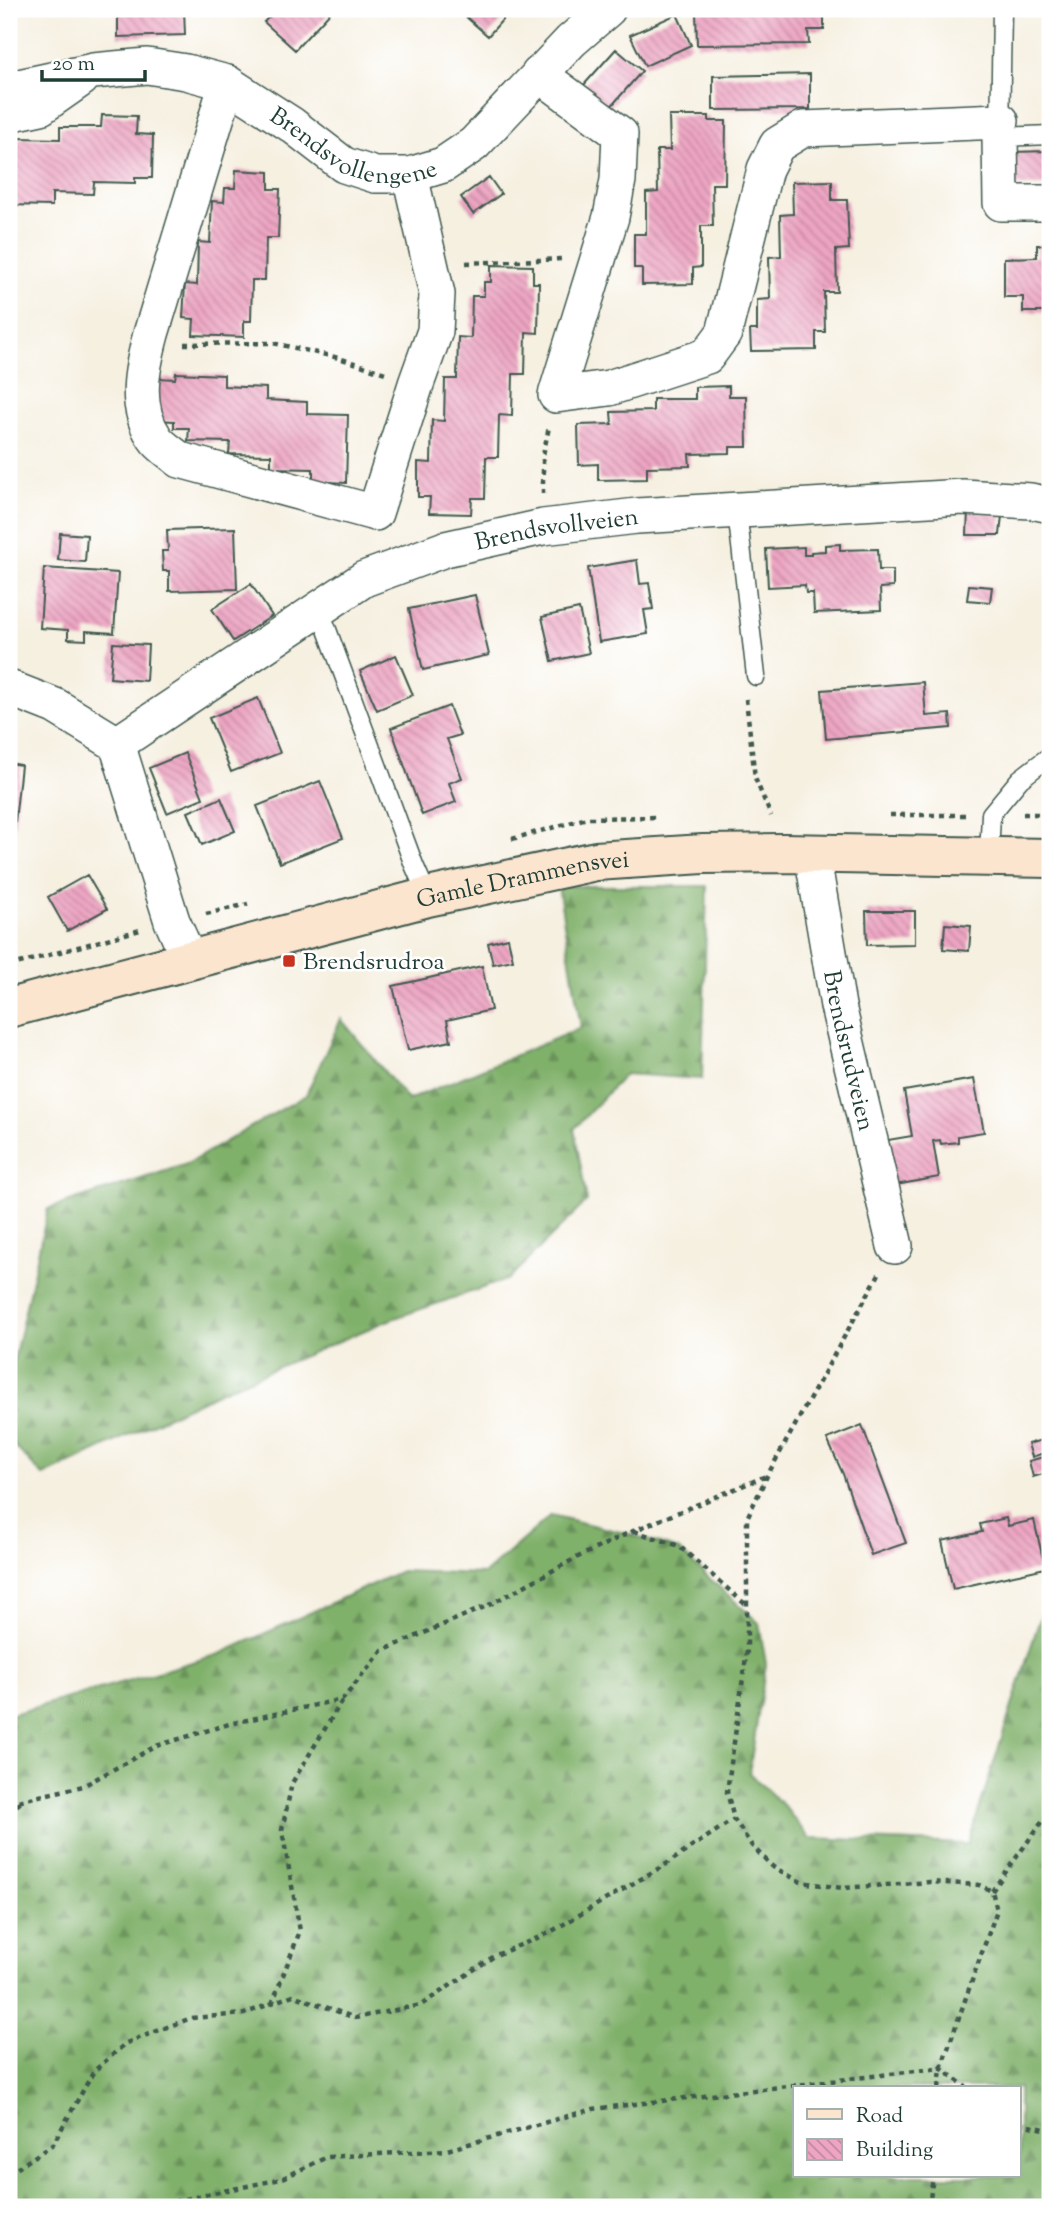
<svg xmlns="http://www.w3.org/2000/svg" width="1059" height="2216" font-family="'Sorts Mill Goudy',serif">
<defs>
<pattern id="forest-firs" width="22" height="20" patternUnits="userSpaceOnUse" patternTransform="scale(1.75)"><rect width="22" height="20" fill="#80b16b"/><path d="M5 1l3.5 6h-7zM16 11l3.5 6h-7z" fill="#689159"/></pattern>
<pattern id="building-back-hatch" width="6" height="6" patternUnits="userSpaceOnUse" patternTransform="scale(1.75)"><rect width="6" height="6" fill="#eea5c3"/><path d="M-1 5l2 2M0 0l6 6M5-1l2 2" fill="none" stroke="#c0889f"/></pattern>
</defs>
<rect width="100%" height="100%" fill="#fff"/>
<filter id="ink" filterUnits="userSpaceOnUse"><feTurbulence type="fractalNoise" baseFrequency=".0143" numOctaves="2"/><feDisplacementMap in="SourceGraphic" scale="14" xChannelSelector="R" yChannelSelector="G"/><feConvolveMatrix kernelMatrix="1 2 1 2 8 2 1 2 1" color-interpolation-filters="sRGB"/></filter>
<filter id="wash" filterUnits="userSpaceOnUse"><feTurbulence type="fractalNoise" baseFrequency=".00686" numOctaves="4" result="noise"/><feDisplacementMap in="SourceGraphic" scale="28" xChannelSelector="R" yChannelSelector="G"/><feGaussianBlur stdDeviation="1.57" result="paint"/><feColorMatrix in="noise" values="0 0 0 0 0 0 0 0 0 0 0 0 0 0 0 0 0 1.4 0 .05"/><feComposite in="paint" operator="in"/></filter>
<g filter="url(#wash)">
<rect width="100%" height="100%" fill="#f6f0e1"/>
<path fill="url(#forest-firs)" stroke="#507750" stroke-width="2" fill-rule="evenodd" d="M558,886H707L702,1079L625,1074L574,1129L587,1201L509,1279L389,1320L219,1392L43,1476L9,1440V1381L48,1209L187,1164L306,1095L341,1019L408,1100L581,1028Z
M551,1515L632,1535L678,1550L759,1623L766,1664L749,1773L784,1806L809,1838L968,1844L1050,1587V2207H9V1715L220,1654L401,1571L484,1574ZM795,2088H1019V2176H795Z"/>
<g id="blocks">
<path fill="url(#building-back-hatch)" d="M118,9H184L185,35L118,37Z
M277,9H333L295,50L264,22Z
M457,9H512L488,36Z
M808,10V13H824V30H808L809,44L697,45L696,11Z
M677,14L691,45L645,66L630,35Z
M616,49L642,71L608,110L582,87Z
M810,74V109L713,110V76Z
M102,115L137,116L136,134L153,135L152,178H135V183L94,182L93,194L52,193V206L9,205V150H17L18,138L60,139V127H101Z
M669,116H709V121H726L725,184H712L713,226H701V267L693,268V284L642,285V268H634V234H646V193L658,192L657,150H670Z
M1050,151V186H1012L1011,152Z
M236,170L269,172V189H280L278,238H266L265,280H252L251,321H244V337L193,335L194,319L183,318L185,284L197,285L198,242L210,243L212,201L224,202L225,188H235Z
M489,177L501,194L473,214L461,197Z
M832,181V200H847L849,249L836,250L837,292H824L825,332H816V350L751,351L750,330H757V300L770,299L769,257L781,256L780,215L793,214L792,182Z
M1037,245H1050V312H1023V297H1004V258L1037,257Z
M491,265L533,266V283H539L538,333L526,332L525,374H513L512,416L499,415L498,457H486L485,498H472L471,514L429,513L430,497H418V462L431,463L432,420L444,421L445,379H457L458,337L471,338L472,296H484V282H491Z
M176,373L224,375V386L266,388V400L307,402V414L348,415L346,483L313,481V469L271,468V455L229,454L230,442L188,441L189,428H174V421L157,420L158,378L175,379Z
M729,386V396H746L747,447H730V453L689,454L690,466L647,467V479L598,480V464L579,465L578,425L612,424L611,412L653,411V399H695V387Z
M968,510L1002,515L1000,535H967Z
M235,528L237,589L169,591V571H163L162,551H168L167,530Z
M60,533L87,535L85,562L58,560Z
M840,544V550L878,549L879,570H893V587L880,588L881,610L814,613L813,593H806L805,585L768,587L766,549L804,547V555H811V552L825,551V545Z
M637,560L640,584L649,583L653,609L644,610L648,634L599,642L588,568Z
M44,568L118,573L114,633L86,631V640L68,639V630L40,628Z
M251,584L272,616L233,641L212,609Z
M969,585L992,587L990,602L967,600Z
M475,595L489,655L423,670L409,609Z
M579,609L589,653L552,661L542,617Z
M113,643L148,645L146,681L110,678Z
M396,655L413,695L377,710L360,671Z
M923,682L926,716L950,714L951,728L826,739L822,690Z
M258,698L280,753L231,772L209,718Z
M449,706L460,735L447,739L462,778L449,783L456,802L422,815L391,728Z
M185,753L203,798L167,813L149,768Z
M9,763L21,765L14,831H9Z
M320,781L343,838L280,863L257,806Z
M221,798L235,831L202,845L188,812Z
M87,875L107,909L67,931L48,897Z
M866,911H915V944L867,945Z
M945,924L971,926L969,951L943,949Z
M508,938L513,960L493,964L488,943Z
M482,966L491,1010L447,1020L451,1041L408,1050L393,986Z
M974,1079L984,1132L958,1136V1142L941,1144L940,1140L933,1141L939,1177L890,1186L882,1141L912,1136L904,1091Z
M862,1425L906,1543L871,1555L843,1474L827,1439Z
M1049,1438L1050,1451L1032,1457L1028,1444Z
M1050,1455V1472L1033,1477L1029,1461Z
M1006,1518L1008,1526L1034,1520L1045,1568L953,1589L942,1541L982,1532L980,1524Z"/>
</g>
</g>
<g filter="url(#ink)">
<use href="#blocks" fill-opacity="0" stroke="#3f584e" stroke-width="2"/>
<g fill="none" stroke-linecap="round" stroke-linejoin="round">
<g stroke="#3f584e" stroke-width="21">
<path id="lane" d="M1002,9L1000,137L1050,135
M737,511L756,676
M319,608L414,865L428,897
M989,857L991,814L1020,779L1050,756"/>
</g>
<g stroke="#3f584e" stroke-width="38">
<g id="street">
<path d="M539,74L620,134L618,180L611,217L556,395L609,388L707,356L724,333L765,169L777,145L803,129L1001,121"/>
<path d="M227,83L151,334C142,368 133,406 155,438C160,446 172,453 180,460L375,513L416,384L435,331L437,294L410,175"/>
<path id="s1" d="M9,89L93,71L147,66L186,72L227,83L292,125L344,165L375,175H410L443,165L474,144L571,41L608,9"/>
<path d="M9,114L41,107L81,79"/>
<path d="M1000,137L1001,203H1050"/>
<path d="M9,688L55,706L117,744L172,921L190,961"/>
<path id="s2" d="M117,744L364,579L445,549L543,527L637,516L963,497L1031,501L1050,505"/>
<path id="s3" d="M812,853L838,1006L895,1246"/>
</g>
</g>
<g stroke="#3f584e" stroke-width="42">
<g id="secondary">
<path id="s4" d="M9,1008L428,897L596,861L703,854L784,853L1050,858"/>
</g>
</g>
<path stroke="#3f584e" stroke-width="4.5" stroke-dasharray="5 5" stroke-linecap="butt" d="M466,263L562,259
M184,344L273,343L339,358L385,373
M543,494V455L549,427
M746,699L755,778L771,816
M1023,814H1050
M890,815H966
M512,839L587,818L658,817
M206,914L248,904
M9,966L140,930
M879,1274L767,1476L747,1518V1650L727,1792L734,1819L752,1846L773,1867L801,1882L842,1888L930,1882L979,1885L992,1891L997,1910L941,2068L939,2088
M634,1531L679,1546L745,1604
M9,1803L83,1786L156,1746L229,1724L343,1699L382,1651L489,1605L578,1557L633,1531L766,1476
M9,1812L21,1802
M992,1891L1050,1811
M272,2004L300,1931L282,1830L292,1783L343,1699
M1019,2124L1050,2130
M9,2174L53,2144L94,2071L126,2043L191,2018L244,2014L293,1995L355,2018L421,2005L496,1955L547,1934L668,1863L734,1819
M146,2207L281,2179L327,2157L447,2150L593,2109L941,2068L967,2088
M929,2207L933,2176"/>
<use href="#lane" stroke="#fff" stroke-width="18"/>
<use href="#street" stroke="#fff" stroke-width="35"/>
<use href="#secondary" stroke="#fbe5cf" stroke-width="38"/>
</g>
</g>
<rect fill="#c8321e" stroke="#fff" stroke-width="2.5" x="282" y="954" width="14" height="14" rx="3.5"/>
<g text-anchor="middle" stroke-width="5" stroke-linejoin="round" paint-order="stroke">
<g font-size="24" fill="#1f3d34" stroke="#fff">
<text dy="8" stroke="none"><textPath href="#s1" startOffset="368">Brendsvollengene</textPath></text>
<text dy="8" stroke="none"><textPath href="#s2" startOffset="497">Brendsvollveien</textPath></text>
<text dy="8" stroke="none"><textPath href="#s4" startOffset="530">Gamle Drammensvei</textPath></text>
<text dy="8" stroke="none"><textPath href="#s3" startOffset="201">Brendsrudveien</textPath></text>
</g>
<g font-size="24" fill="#1f3d34" stroke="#fff" text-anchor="start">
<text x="303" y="969">Brendsrudroa</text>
</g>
</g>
<rect width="1059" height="2216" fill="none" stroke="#fff" stroke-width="35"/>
<rect x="793" y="2086" width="228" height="91" fill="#ffffff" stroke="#a5b1ae" stroke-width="2"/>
<rect x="807" y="2109" width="35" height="10" fill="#fbe5cf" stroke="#a5b1ae" stroke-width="2"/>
<text x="856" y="2122" font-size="21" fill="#1f3d34">Road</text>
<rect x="807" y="2139" width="35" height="21" fill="url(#building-back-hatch)" stroke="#a5b1ae" stroke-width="2"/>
<text x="856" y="2156" font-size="21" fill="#1f3d34">Building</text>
<path d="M42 70v10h103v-10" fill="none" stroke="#1f3d34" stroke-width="3.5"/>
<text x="52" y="70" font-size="21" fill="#1f3d34" stroke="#ffffff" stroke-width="5" paint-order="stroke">20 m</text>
</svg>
